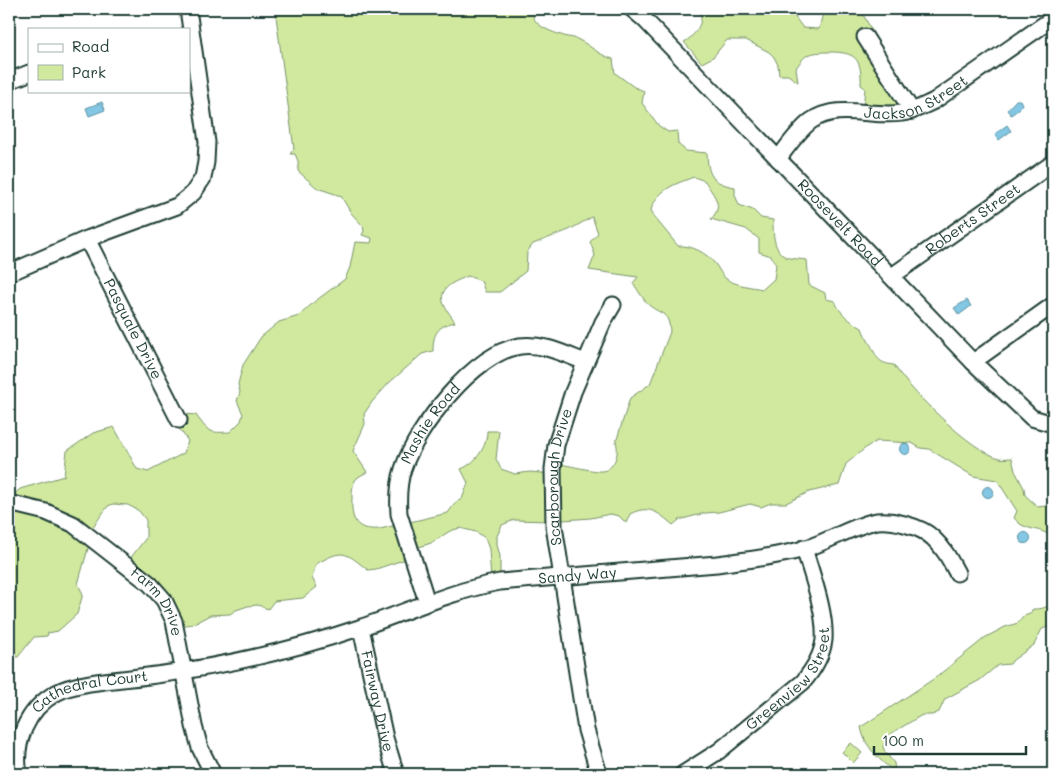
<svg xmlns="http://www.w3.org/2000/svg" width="1062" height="783" font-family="Mali,sans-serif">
<rect width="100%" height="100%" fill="#fff"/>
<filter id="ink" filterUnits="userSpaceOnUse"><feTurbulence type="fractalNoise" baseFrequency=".02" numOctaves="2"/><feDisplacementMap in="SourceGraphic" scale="10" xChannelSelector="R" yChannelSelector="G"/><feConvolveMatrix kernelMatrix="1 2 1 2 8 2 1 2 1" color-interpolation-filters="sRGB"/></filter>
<g filter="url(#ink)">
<path fill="#d1e99f" stroke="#78936a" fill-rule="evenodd" d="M275,9H533C529,25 552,32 564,36C569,38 575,37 579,40C591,46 599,55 613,59L615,73L634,87L644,91L642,103L659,126L668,132L677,131L678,144L686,151L707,153C708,176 712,183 735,187V195L739,205L753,210L761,218L773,220C773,232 773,251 786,257C792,259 800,259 807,260L809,285L825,293L826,299L835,301C839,313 851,322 862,328C864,334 866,337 869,342C877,355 875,363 894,365C908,389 973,453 1000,458C1004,459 1008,458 1012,458L1015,471L1024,488L1025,495L1038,507L1053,505V539C1045,529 1035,531 1024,526C1020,525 1017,521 1014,518L1017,511L997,480L973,476L929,449L920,448L912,443L877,441L868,446L846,464L839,485L809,492L786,503H771L761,507L750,504L719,512L705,513L679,520L673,525C659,513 649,504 630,514L626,523L619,516L610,514L591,518L550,521L514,520L502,525L497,536V545L500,556V580L491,581L489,549L485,538L476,532L460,528L450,531L431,543L410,550L409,558L376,569L368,570C344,551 343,549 316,564L312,578L317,587L303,598L274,601L268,609L258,605L248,606L236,610L230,614L210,615L193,624L173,627L166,606L126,564L146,538V520L139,511L128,505L113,504L108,506L92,528L91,532L89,545L78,584L83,594L77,614L58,631L48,633L47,636L34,637L18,657L9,656V499L20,489L64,476L67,451L93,433L114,427L137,469L148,472L184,453L188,441L176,424L172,413L196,415C209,433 209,433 230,432L241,421L243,414L237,401L240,392L238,384L243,365L261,337L279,322L299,316L314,302L345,279L350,267L355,242L371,243L372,238L362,235L364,231L363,226L351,213L341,196L317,188L298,171V161L295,154H290L294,149ZM694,177L705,181C713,195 725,205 711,219L746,229L759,239V252L771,256L776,265L774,279L763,289C752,287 733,285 725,278C721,274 719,269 716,265C707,253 692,245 678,246L655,218L651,210C658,189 675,184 694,177ZM592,217L598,233L590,242L595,255L589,270L638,277L633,283C638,290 644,301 650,306C662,315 669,312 670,332L650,384L630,398L616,442C620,453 614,470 602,471C594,472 564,464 554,463L552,474L530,472L515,474L501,469L496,459L499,431H487C487,447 476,463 461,469L468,483L462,499L456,502L448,513L380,529C355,531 351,520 352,498C352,492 352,483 357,478C359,476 364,474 367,472L353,451L365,424L364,414L372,402L389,383L422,354L433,351C433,334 437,326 455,322C451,315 445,309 443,302C439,286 457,281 468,276L481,281L485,292H500L526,271L527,252L533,244L569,230Z
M698,9H789L803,28L819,29L824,9H860L914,107L863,108L865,88L861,85C862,58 855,52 830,52C822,52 813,52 806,56C802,59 799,64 796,68L798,82L788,75H779L778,65L774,57L769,52L746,40H727L713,57L702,63L684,42C694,37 707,20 698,9Z
M1053,600V625L1042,629L1034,645L1013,660L1010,664L998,665L980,680L945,699L939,712L932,715H922L887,736L883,747L885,752L894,763L895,772C880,761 864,746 861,727L935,678L986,637L1005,627L1018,623L1024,616L1030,614L1033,609C1042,609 1048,608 1053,600Z
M851,743L862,753L853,763L842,752Z"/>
<path fill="#83c7e4" stroke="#5b909e" d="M1016,100H1020L1022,104L1019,109L1011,115L1007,110Z
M102,102L105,110L89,116L86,108Z
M1007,125L1011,131L999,140L995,134Z
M967,300L971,306L959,315L954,308Z
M899.5 449a5.5 5.5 0 1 1 11 0a5.5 5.5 0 1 1-11 0Z
M982.5 492a5.5 5.5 0 1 1 11 0a5.5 5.5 0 1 1-11 0Z
M1019.5 538a5.5 5.5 0 1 1 11 0a5.5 5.5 0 1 1-11 0Z"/>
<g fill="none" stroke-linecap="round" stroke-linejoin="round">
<g stroke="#1f3d34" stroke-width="19">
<g id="minor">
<path id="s1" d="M632,9L644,19L973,362L1032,418L1053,424"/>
<path d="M865,37L912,111"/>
<path d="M9,81L29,73"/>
<path id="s2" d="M778,159C788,146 798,131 811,121C838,102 872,118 902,113C913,112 923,106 934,101L1052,19"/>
<path id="s3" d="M87,239L179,420"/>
<path d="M9,273L87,239L177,206L193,193L203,178L206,162L207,142L188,9"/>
<path id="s4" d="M892,276L1053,163"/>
<path d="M973,362L1053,305"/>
<path id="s5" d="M9,503L46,512L73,524L150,584L164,600L174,621L194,726L200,748L213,774"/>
<path id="s6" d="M427,602L399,514C398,498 398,484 403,469C417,427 474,353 520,346C543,343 564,354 585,362"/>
<path id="s7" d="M361,628L385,738L396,774"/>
<path id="s8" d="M19,774C13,743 27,709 56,693C77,681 130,679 156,675C225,666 293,650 359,628C406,612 451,591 500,582L717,564C746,560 776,557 804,549C827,542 849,528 872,522C889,518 921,526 933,538C944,548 950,560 957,573"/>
<path id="s9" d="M599,774L586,730L554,526L553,469L556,445L573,392L603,322L613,305"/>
<path id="s10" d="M683,774L719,751L803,682C813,670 822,656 824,640C826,612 812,576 804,548"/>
</g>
</g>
<use href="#minor" stroke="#fff" stroke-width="15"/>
</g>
</g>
<g text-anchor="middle" stroke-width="4" stroke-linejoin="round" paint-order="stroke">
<g font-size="15" fill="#1f3d34" stroke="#fff">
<text dy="5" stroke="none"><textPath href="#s2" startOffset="161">Jackson Street</textPath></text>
<text dy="5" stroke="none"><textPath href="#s4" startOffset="99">Roberts Street</textPath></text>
<text dy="5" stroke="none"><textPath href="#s1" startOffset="298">Roosevelt Road</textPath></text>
<text dy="5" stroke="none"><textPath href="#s3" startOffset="101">Pasquale Drive</textPath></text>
<text dy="5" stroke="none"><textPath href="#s6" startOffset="191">Mashie Road</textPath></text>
<text dy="5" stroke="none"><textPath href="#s9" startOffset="302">Scarborough Drive</textPath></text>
<text dy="5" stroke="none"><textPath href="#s8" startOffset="632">Sandy Way</textPath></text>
<text dy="5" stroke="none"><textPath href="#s5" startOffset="184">Farm Drive</textPath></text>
<text dy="5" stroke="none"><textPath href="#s10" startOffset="146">Greenview Street</textPath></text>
<text dy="5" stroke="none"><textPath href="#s8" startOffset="128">Cathedral Court</textPath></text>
<text dy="5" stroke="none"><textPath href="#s7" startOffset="75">Fairway Drive</textPath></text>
</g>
</g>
<rect width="1062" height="783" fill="none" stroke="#fff" stroke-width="30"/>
<rect x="15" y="15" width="1032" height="753" fill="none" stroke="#1f3d34" stroke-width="2" filter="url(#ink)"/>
<rect x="28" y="28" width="162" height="65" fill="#ffffff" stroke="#a5b1ae"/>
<rect x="38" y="44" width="25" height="8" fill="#ffffff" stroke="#a5b1ae"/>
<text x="72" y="52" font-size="15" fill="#1f3d34">Road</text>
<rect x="38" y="65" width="25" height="15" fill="#d1e99f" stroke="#a5b1ae"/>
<text x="72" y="78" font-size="15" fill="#1f3d34">Park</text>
<path d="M874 746v8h152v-8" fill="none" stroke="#1f3d34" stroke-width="2.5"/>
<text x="882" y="746" font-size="15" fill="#1f3d34" stroke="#ffffff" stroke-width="4" paint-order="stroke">100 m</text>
</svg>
